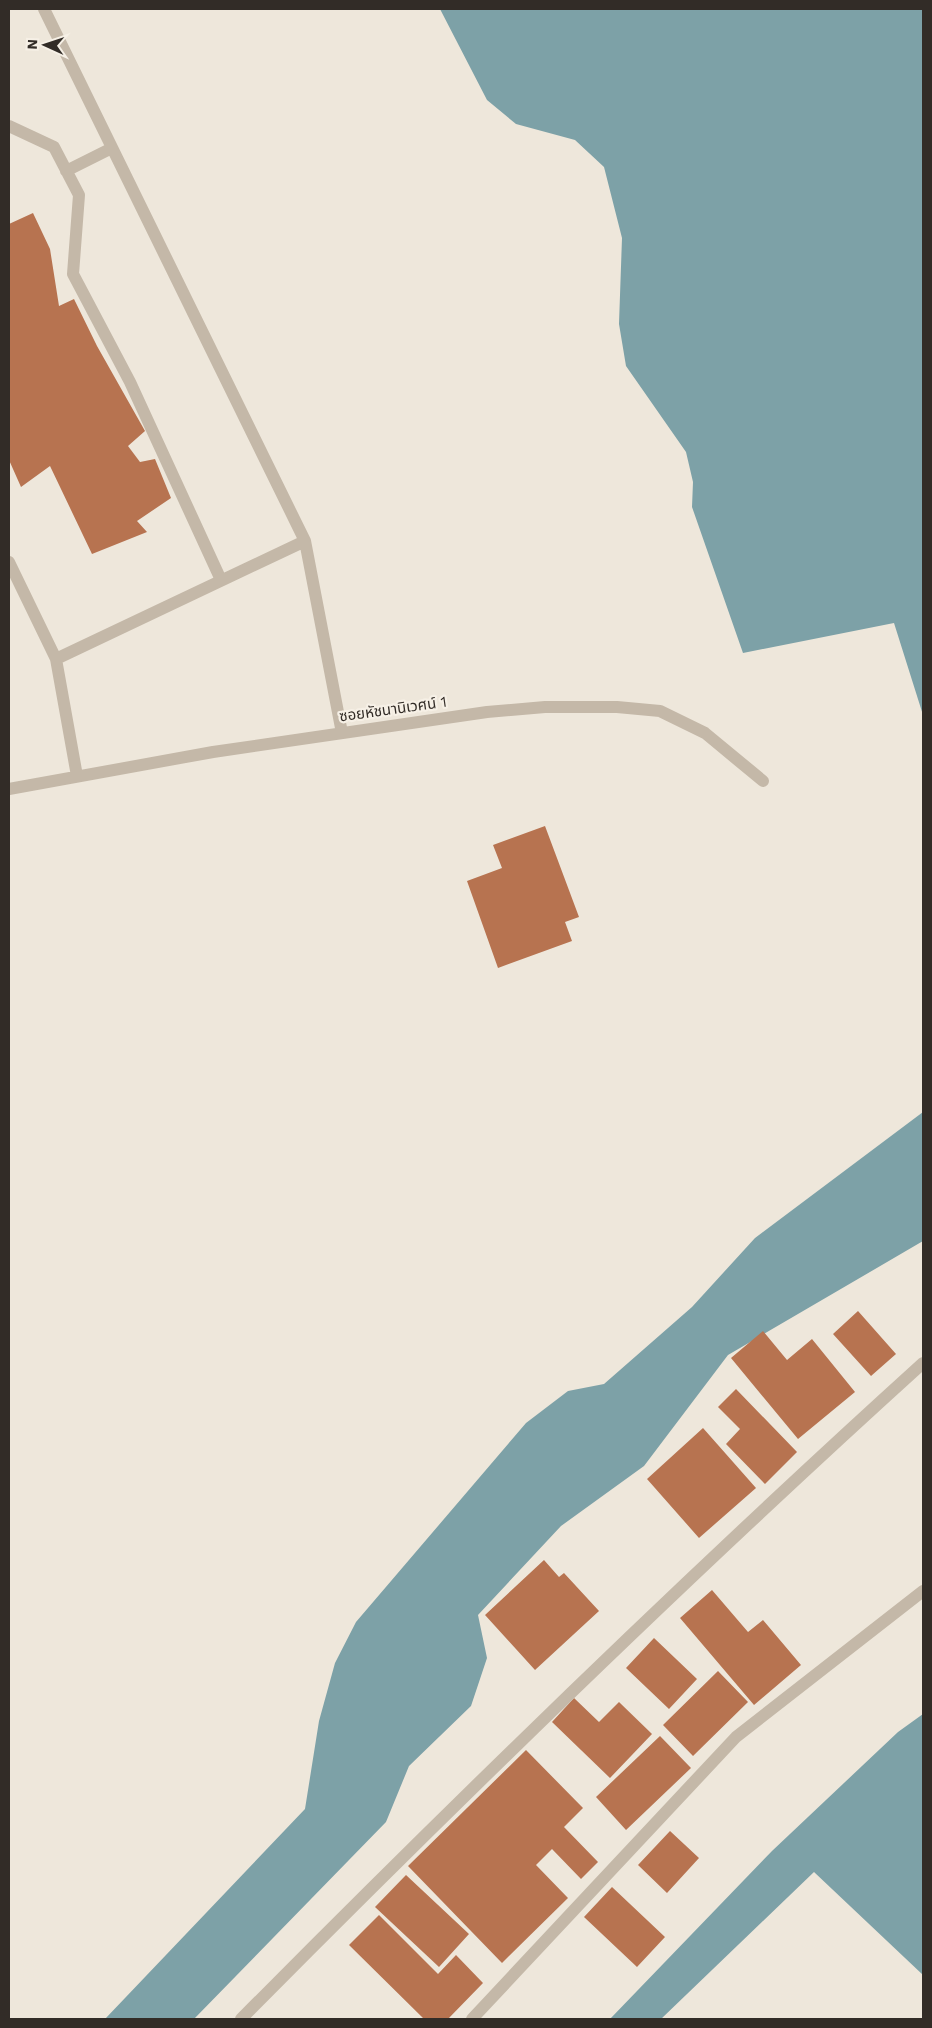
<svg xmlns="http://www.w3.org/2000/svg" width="932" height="2028" font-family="'Work Sans','Noto Sans Thai',sans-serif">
<rect width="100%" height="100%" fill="#eee7db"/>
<path fill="#7da1a7" d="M440,9H923V715L894,623L743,653L692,507L693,482L686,452L626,366L619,324L622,238L604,167L575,140L516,124L487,100Z
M923,1112V1241L728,1355L644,1466L561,1526L478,1615L487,1658L471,1706L409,1766L386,1822L194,2019H105L305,1809L319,1721L335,1663L356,1622L526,1423L568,1391L604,1384L692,1307L755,1238Z
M923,1714V1975L814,1872L661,2019H610L772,1851L898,1732Z"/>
<path fill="#b77350" d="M33,213L50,249L59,306L74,299L97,346L145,431L128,446L140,462L155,459L171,498L137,521L147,532L92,554L50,466L21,487L9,460V224Z
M545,826L579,917L565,922L572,941L498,968L467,881L502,868L493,845Z
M858,1311L896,1354L871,1376L833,1334Z
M763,1331L787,1360L812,1339L855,1392L798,1439L731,1358Z
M736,1389L797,1452L765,1484L726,1444L740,1429L718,1407Z
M703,1428L756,1488L699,1538L647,1479Z
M544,1560L559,1577L564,1573L599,1611L535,1670L485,1615Z
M712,1590L748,1632L763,1620L801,1665L754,1705L680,1618Z
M654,1638L697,1679L669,1709L626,1668Z
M718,1671L748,1702L693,1756L663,1725Z
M574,1698L599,1722L619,1702L652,1734L610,1778L552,1722Z
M660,1736L691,1768L626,1830L596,1797Z
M526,1750L583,1808L564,1827L598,1862L581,1879L552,1849L536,1865L568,1898L502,1963L408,1866Z
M670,1831L699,1858L667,1893L638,1865Z
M406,1875L469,1934L439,1967L375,1907Z
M612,1887L665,1937L637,1967L584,1917Z
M379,1915L438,1974L456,1955L483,1983L448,2019H424L349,1945Z"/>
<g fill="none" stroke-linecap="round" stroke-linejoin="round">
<path stroke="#c4b8a8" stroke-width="12" d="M44,9L305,541L342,733
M9,126L54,147L79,195L73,274L130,382L221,580
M66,171L112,148
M9,562L56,659L77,776
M56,659L305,541
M9,789L213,752L487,712L545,707H617L660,711L705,733L763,781
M241,2019C463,1795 689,1575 923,1363
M472,2019L736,1737L923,1591"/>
</g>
<g text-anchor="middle" stroke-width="4.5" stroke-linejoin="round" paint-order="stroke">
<g font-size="15" fill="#322c27" stroke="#f6f0e6">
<text transform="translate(393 709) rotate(-8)" y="5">ซอยหัชนานิเวศน์ 1</text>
</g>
</g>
<rect width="932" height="2028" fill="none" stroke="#322c27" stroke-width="20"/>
<g transform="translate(45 45) rotate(273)" stroke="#f6f0e6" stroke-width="4" paint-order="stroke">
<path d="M0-4L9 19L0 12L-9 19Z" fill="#322c27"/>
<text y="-8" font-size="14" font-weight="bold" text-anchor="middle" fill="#322c27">N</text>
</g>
</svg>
